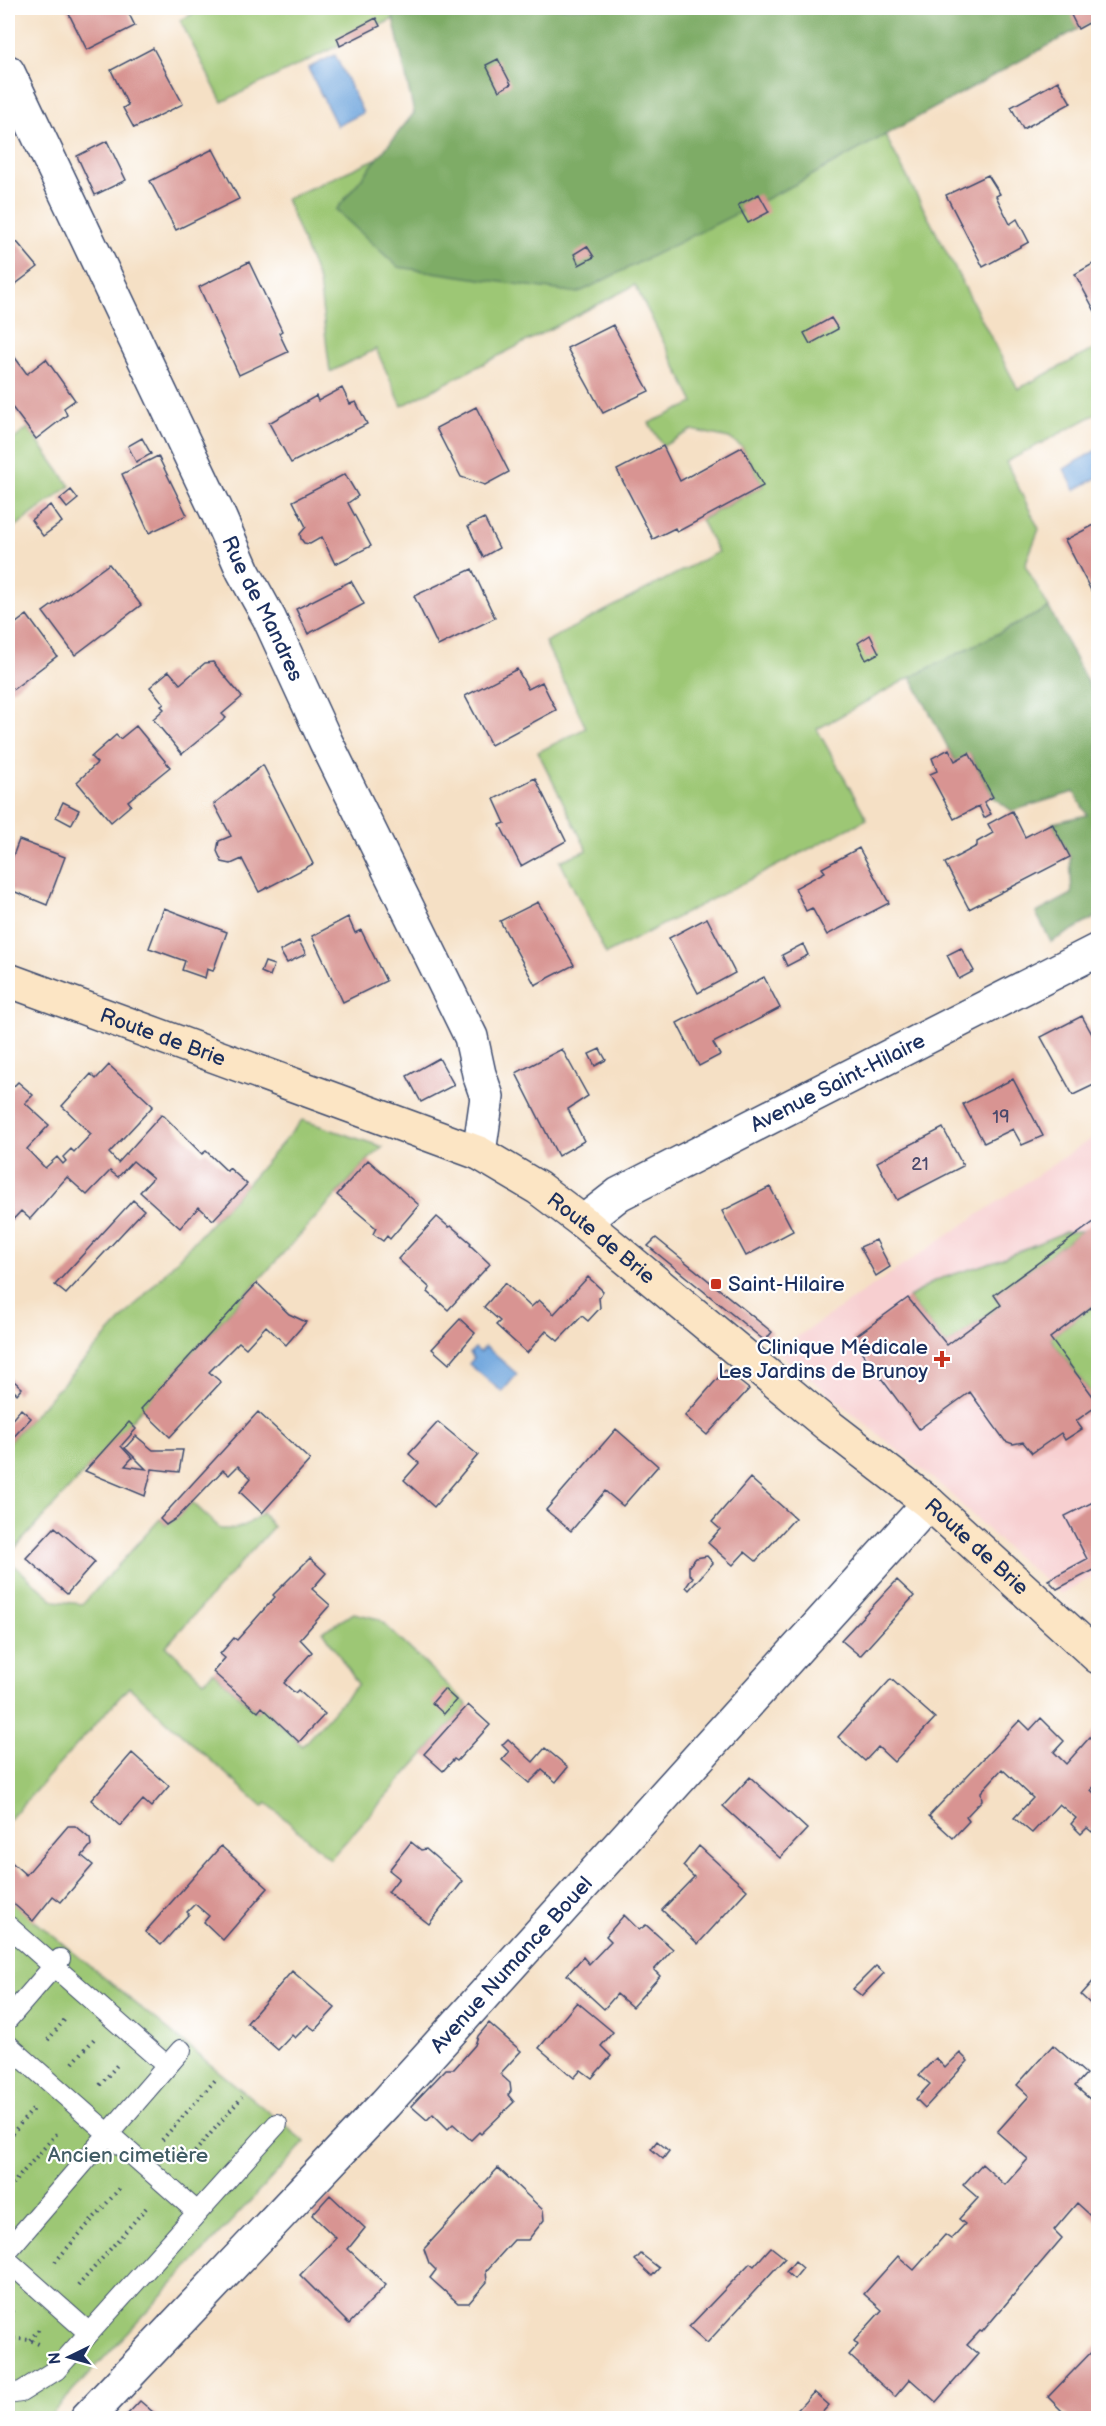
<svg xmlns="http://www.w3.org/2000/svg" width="1106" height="2426" font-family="'Balsamiq Sans',sans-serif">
<rect width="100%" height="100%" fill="#fff"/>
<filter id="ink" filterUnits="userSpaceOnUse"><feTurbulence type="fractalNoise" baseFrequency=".0167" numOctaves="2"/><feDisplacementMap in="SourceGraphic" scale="12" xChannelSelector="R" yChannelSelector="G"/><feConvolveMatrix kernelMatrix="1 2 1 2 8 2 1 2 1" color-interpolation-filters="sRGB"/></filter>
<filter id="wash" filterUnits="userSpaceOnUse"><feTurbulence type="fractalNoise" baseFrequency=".008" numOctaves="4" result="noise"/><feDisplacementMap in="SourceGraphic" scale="24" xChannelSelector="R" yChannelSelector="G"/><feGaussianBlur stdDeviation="1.35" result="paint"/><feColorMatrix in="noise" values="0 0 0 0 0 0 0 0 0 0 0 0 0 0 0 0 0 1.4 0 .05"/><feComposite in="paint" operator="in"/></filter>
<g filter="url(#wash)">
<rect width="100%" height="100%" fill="#f5e0c5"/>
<path fill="#f7cfd0" d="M1098,1134V1574L1061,1594L1013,1554L944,1488L776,1351Z"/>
<path fill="#9dc774" stroke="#5c7b69" stroke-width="1.5" d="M205,8H416L222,102L180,20Z
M1098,8V18L883,131L1018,389L1098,347V413L1006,462L1039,529L1025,565L1049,608L905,680L817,729L867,819L606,954L560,861L587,850L538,752L586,728L545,642L718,552L701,520L763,486L742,447L729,438L692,430L663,446L649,423L694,403L635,285L402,406L376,349L330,372L319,282L286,199L407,145Z
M28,428L70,486L8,532V444Z
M302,1120L383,1147L368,1160L8,1556V1443L247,1184Z
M1082,1231L994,1295L1001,1305L947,1345L908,1298L936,1280L995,1261L1065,1232Z
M1098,1302V1403L1050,1338Z
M192,1502L221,1529C240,1530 248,1525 262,1513L273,1527L166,1646L204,1681L213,1672L257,1712L262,1707L302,1746L358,1684L323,1631L354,1613L379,1619L468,1705L330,1859L267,1803L263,1807L129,1687L8,1821V1560L55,1601L83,1604L160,1519L166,1525L177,1518Z
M8,1899L305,2142L48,2418H8Z"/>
<path fill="#7eac66" stroke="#4c6e62" stroke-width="1.5" d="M391,8H1098V18L796,184L578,293L398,267L336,210L414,113Z
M1049,608L1098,703V916L1051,942L1036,913L1072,894L1070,857L1052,823L1087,815L1074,792L1012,811L993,797L970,754L955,761L911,677Z"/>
<path fill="#6fa6dd" stroke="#456a9e" stroke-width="1.5" d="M335,55L363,113L337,126L308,68Z
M1098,449V477L1075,490L1064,469Z
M485,1346L517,1374L502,1392L469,1364L474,1358L470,1353L475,1348L480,1352Z"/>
<g id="blocks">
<path fill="#d89492" d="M66,8H126L135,26L87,50Z
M1083,8H1098V18L1078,29L1071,15Z
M376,18L380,26L340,46L337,38Z
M153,48L183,104L134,128L123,108L128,105L111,70Z
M498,59L511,84L499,91L486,65Z
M1058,81L1071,103L1023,129L1011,107Z
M107,141L126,180L95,195L77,156Z
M213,149L239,199L176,230L150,181Z
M988,175L1000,194L996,196L1010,224L1017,219L1029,242L983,267L946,195Z
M759,194L769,212L748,223L738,205Z
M17,242L38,267L9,289L8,287V249Z
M587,246L594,257L579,265L574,254Z
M1098,261V311L1096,313L1075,274Z
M249,262L282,331L279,333L288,352L239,375L199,287Z
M831,318L838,329L810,344L804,333Z
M613,325L649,391L603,413L567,348Z
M8,348L27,374L46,359L75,400L64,408L67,415L36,439L8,402Z
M342,388L350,404L356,402L367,424L291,463L269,423L316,396L318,401Z
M476,407L509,472L485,485L461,477L436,428Z
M142,438L151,454L136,462L128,446Z
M663,446L680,481L742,447L763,486L677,532L675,528L653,539L617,470Z
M158,456L187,515L149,533L122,474Z
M345,474L358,496L348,503L371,546L335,564L322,537L310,544L304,543L301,539L300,534L306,527L293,501Z
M71,490L78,499L67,508L60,499Z
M50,505L62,522L43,536L31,520Z
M484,518L499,548L483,557L468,526Z
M1098,523V604L1065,540Z
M109,564L141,605L75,655L43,612Z
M472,569L495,618L438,646L414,596Z
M351,581L364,604L308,634L296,609Z
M27,615L57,656L11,691L8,686V629Z
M870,635L879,653L866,660L858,643Z
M213,662L242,697L222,714L226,718L182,754L153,719L164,709L161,706L164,704L150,687L169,671L180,684L205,663Z
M517,669L528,689L542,682L556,710L491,745L465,696Z
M136,726L170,767L128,801L131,805L111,822L77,782L97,763L91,757L116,735L120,739Z
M949,749L955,761L969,753L993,797L984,802L991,814L984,818L979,806L954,819L930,774L937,771L932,758Z
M263,765L313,864L259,892L242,859L231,864L222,862L217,851L219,841L231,836L214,804Z
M535,778L566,841L521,866L500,825L505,823L494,799Z
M63,802L79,810L71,825L56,817Z
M1012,811L1025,837L1052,823L1070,857L969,909L945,863L977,846V842L993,833L988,824Z
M19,840L65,857L47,905L8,889V869Z
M859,848L889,903L827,935L812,908L806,911L795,888L825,872L822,868Z
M538,902L574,965L535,985L500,921Z
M164,908L227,932L213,971L207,969L205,978L182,970L185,961L149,948Z
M348,917L355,933L361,930L386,981L343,1002L312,936Z
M707,918L735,973L698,993L669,938Z
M299,941L306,954L287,963L280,951Z
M803,944L808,955L787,966L782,955Z
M961,948L974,971L959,979L947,955Z
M265,962L274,965L270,976L261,972Z
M764,977L780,1008L713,1043L720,1055L699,1066L677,1023Z
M1082,1016L1098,1045V1083L1073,1095L1041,1037Z
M562,1049L588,1096L568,1109L584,1141L558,1156L516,1073Z
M600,1049L606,1060L595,1066L589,1054Z
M439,1058L454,1085L421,1102L407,1076Z
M109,1065L153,1106L109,1153L118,1163L162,1114L202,1154L206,1151L227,1171L229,1168L247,1184L213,1220L199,1207L180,1228L140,1192L153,1178L133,1161L118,1177L110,1171L87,1195L67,1177L30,1219L21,1211L8,1225V1092L18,1082L33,1095L25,1103L49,1125L27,1149L45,1168L57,1157L63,1164L66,1161L63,1157L71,1149L74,1152L91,1134L62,1106L91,1074L96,1079Z
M1013,1079L1043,1136L1022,1145L1013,1129L984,1143L963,1104Z
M943,1128L963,1166L897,1200L877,1162Z
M368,1160L419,1205L390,1239L387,1236L383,1241L373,1234L376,1228L337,1195Z
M770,1187L793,1231L746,1256L722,1211Z
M133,1200L144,1210L66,1294L55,1285Z
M437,1217L449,1227L451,1226L471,1243L470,1245L490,1264L448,1310L428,1292L430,1288L398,1259Z
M1098,1219V1302L1050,1338L1098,1403V1405L1076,1421L1082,1429L1065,1440L1061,1433L1032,1453L1023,1442L1013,1444L1005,1441L970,1392L919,1429L852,1339L908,1298L947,1345L1001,1305L994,1295Z
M656,1238L772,1332L765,1341L648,1246Z
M876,1240L890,1267L876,1276L860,1247Z
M588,1277L603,1291L599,1298L600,1308L588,1321L582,1316L558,1341L546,1331L527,1353L496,1325L500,1321L484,1307L505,1283L531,1307L539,1300L554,1314Z
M257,1283L289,1314L306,1322L286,1345L266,1326L246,1348L239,1342L209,1372L221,1382L170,1437L141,1409Z
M460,1319L475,1333L449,1364L432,1349Z
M725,1370L749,1389L707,1435L685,1416Z
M8,1376L22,1388L17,1394L8,1385Z
M21,1409L31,1418L8,1443V1424Z
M258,1412L310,1460L262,1513L240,1492L251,1478L238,1466L229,1475L223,1470L177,1518L166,1525L160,1519Z
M129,1422L136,1429L121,1446L132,1458L125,1466L146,1469L125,1448L136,1436L153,1450H183L179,1472L152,1469L145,1496L85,1471Z
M438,1422L478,1455L434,1507L404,1480L419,1463L409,1454Z
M616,1429L658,1466L623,1506L605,1491L571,1531L546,1510Z
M750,1478L795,1518L756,1561L745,1552L733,1565L708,1543L720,1529L712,1522Z
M1093,1502L1098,1511V1568L1057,1589L1048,1580L1087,1559L1065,1516Z
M55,1527L95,1562L67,1594L26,1558Z
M707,1556L713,1563L689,1590L686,1587L693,1577L689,1574V1566L696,1558Z
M310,1558L326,1573L312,1589L330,1605L300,1639L312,1652L284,1683L295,1693L298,1690L325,1714L299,1742L262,1707L258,1712L213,1672L225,1658L220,1654L234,1638L237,1640L275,1597L273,1595Z
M897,1580L914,1596L860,1656L841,1640Z
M891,1679L935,1718L894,1762L878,1747L865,1761L838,1737Z
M444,1689L456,1700L444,1714L432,1703Z
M468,1705L490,1725L457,1761L454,1759L443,1771L424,1754Z
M1041,1718L1064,1741L1054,1752L1066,1764L1098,1728V1782L1091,1790L1098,1797V1825L1092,1832L1087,1828L1081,1834L1071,1824L1076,1818L1059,1804L1032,1833L1014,1818L1033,1798L1002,1769L981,1792L982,1800L966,1817L969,1821L953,1838L929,1816L1020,1720L1030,1730Z
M508,1739L533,1762L545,1748L568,1767L556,1782L542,1770L529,1783L502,1760L509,1752L502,1745Z
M132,1753L169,1786L151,1807L143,1800L120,1826L91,1800Z
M750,1777L807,1829L780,1858L723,1806Z
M68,1826H75L90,1839L91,1845L82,1856L93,1865L61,1902L53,1896L33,1921L8,1899V1859L26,1875Z
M411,1842L421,1850L426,1849L463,1881L429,1924L388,1892L399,1878L389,1870Z
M221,1846L268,1888L223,1940L204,1922L209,1916L195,1904L187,1912L189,1914L161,1945L145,1932Z
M699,1846L747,1890L698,1944L662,1910L694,1877L683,1866Z
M624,1915L639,1930L646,1925L673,1949L654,1970L660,1976L632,2007L617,1994L604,2009L567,1975L583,1957L589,1964L611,1941L606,1936Z
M876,1966L884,1973L862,1996L853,1989Z
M292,1971L335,2008L315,2030L308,2025L295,2038L292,2035L278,2050L247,2023Z
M1098,1976V2011L1081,1995Z
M577,2002L613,2032L601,2046L611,2056L592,2078L581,2070L574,2078L539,2048Z
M489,2023L521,2051L500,2074L510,2083L511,2091L508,2095L514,2102L481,2134L479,2132L471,2140L453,2124L448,2129L433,2114L427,2120L411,2106L446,2069H454L475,2045L478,2036Z
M1053,2045L1086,2074L1075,2086L1091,2100L1095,2094L1098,2097V2222L1077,2203L1054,2230L1062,2238L982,2332L980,2331L967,2345L978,2354L936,2402L910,2379L895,2397L849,2355L858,2345L854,2341L882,2310L864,2294L898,2256L914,2270L945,2235L951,2239L965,2224L959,2219L978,2198L963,2185L982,2164L1005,2185L1028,2159L997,2132L1029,2096L1017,2085Z
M960,2053L968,2061L925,2108L916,2099L930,2084L919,2075L936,2058L945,2068Z
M657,2141L669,2151L663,2159L651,2149Z
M498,2168L543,2210L544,2220L528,2240H514L486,2271L487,2282L469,2303H458L430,2278L436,2270L429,2263L424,2249Z
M330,2195L365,2228L348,2249L386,2285L349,2324L300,2275L336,2238L312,2215Z
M771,2247L785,2258L707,2343L689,2327L750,2263L754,2266Z
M641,2254L659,2268L652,2276L635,2260Z
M795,2261L803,2268L794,2279L786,2272Z
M1098,2345V2418H1069L1048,2397Z
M814,2392L829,2405L817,2418H790Z
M140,2401L160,2418H124Z"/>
</g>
</g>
<g filter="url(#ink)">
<use href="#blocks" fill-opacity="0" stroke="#3c4a6d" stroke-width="1.5"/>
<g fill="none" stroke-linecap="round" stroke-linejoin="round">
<g stroke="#3c4a6d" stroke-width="22">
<path id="lane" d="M8,1926L167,2066
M8,2019L60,1959
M8,2045L197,2212
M8,2250L181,2050
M8,2261L89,2333
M8,2394L21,2392L56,2370L277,2124"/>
</g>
<g stroke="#3c4a6d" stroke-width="36">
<g id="street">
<path id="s1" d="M8,72L219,516L243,571L269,618L326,742L471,1037L479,1074L487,1097L479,1153"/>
<path id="s2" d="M583,1222L619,1194L1098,950"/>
<path id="s3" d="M87,2418L385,2104L929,1503"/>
</g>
</g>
<g stroke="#3c4a6d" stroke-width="36">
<g id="secondary">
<path id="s4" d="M8,980L479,1153L538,1188L583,1222L829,1426L929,1503L1098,1657"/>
</g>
</g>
<path stroke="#3c4a6d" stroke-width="4" stroke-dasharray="1.5 4.5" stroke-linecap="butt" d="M48,2040L66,2018
M73,2063L94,2039
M100,2085L118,2064
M1091,2093L1098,2085
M8,2138L35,2107
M162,2140L217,2078
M187,2161L242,2097
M8,2189L59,2131
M55,2262L121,2187
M78,2286L146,2208
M8,2316L14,2308
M8,2338L30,2340L39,2344
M30,2340L39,2329"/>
<use href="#lane" stroke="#fff" stroke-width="20"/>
<use href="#street" stroke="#fff" stroke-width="33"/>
<use href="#secondary" stroke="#fce5c4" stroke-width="33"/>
</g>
</g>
<g fill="#c8321e" stroke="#fff" stroke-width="2">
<rect x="710" y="1278" width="12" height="12" rx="3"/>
<path d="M939 1350h6v6h6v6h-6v6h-6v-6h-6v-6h6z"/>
</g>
<g text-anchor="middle" stroke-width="4.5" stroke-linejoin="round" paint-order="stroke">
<g font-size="18" fill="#4a486b">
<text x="1001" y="1123">19</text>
<text x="920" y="1170">21</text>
</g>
<g font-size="21" fill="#1b2f5e" stroke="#fff">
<text dy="7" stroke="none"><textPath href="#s1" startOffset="594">Rue de Mandres</textPath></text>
<text dy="7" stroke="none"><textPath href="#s4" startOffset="165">Route de Brie</textPath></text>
<text dy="7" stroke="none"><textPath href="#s2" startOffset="291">Avenue Saint-Hilaire</textPath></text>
<text dy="7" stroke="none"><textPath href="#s4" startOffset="651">Route de Brie</textPath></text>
<text dy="7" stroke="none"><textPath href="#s4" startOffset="1137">Route de Brie</textPath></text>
<text dy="7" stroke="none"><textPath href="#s3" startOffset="621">Avenue Numance Bouel</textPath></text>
</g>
<g font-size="21" fill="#1b2f5e" stroke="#fff" text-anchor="start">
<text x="728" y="1291">Saint-Hilaire</text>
<text x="928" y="1354" text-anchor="end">Clinique Médicale<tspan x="928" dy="24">Les Jardins de Brunoy</tspan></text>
</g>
<g font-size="21" fill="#425d65" stroke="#fff">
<text x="128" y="2162">Ancien cimetière</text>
</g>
</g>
<rect width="1106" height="2426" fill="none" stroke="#fff" stroke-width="30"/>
<g transform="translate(69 2357) rotate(265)" stroke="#ffffff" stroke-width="4.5" paint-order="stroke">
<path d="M0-4.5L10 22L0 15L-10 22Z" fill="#1b2f5e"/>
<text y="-9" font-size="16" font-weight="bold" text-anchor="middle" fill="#1b2f5e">N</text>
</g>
</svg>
